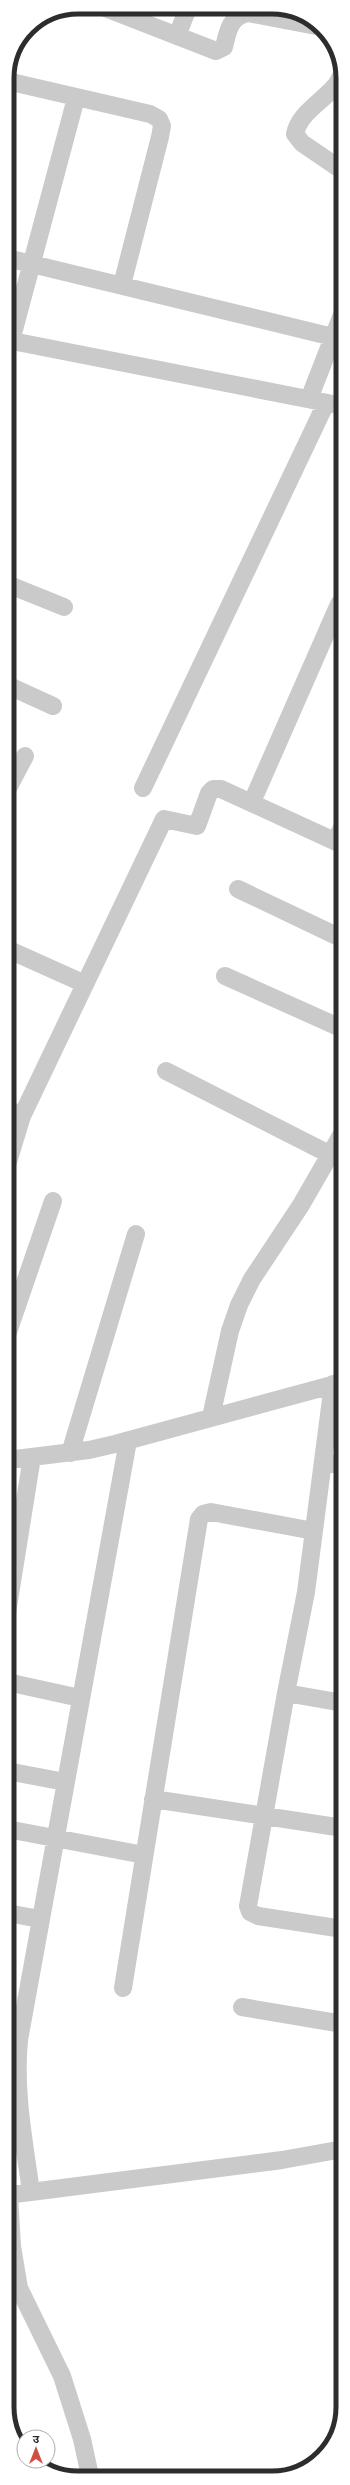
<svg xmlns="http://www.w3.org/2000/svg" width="350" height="2485" font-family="'Archivo Narrow','Noto Sans Devanagari',sans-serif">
<rect width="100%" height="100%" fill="#fff"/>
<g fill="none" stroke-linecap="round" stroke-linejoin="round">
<path stroke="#cacaca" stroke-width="18" d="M103,7L216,51L224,47C228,30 230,17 248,13L316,26
M177,36L188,8
M343,73C340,77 338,83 335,86C322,102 299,113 295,134L302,143L343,171
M7,81L150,114L159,119L162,126L160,137L122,285
M7,258L333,337
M7,340L343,406
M11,341L76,98
M309,399L343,312
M7,584L64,607
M7,685L53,706
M143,788L326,403
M7,790L25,756
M252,802L339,604L343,599
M336,841L343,825
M238,889L343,939
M7,949L85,984
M225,976L343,1029
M166,1071L331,1155
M7,1109L22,1116
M7,1165L22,1116L164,819L197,826L209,793L213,789H221L343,845
M7,1335L53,1201
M333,1384L306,1592L286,1693L248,1906L250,1912L258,1916L343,1929
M211,1417L230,1331L239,1305L252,1279L301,1205L343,1132
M70,1453L136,1234
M7,1460L89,1450L115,1444L343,1382
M323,1463L343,1465
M7,1613L32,1457
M7,1682L80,1698
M286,1693L343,1703
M7,1771L65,1782
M153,1799L343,1828
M7,1829L144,1855
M7,1913L40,1919
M123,1988L199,1519L203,1514L211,1512L314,1531
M242,2007L343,2024
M31,2192C24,2141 14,2091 19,2040L128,1441
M7,2195L282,2160L343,2149
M9,2195L12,2246L19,2288L62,2376L82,2439L90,2476"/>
</g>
<path d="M0 0H350V2485H0ZM78 14H272A64 64 0 0 1 336 78V2407A64 64 0 0 1 272 2471H78A64 64 0 0 1 14 2407V78A64 64 0 0 1 78 14Z" fill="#fff" fill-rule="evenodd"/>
<path fill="none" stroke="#2d2d2d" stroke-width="5" d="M78 14H272A64 64 0 0 1 336 78V2407A64 64 0 0 1 272 2471H78A64 64 0 0 1 14 2407V78A64 64 0 0 1 78 14Z"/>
<g transform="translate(36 2449)"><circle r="19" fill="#ffffff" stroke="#ababab"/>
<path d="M0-3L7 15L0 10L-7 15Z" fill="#d24d42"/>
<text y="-6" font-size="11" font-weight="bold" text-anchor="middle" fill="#2d2d2d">उ</text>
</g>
</svg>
